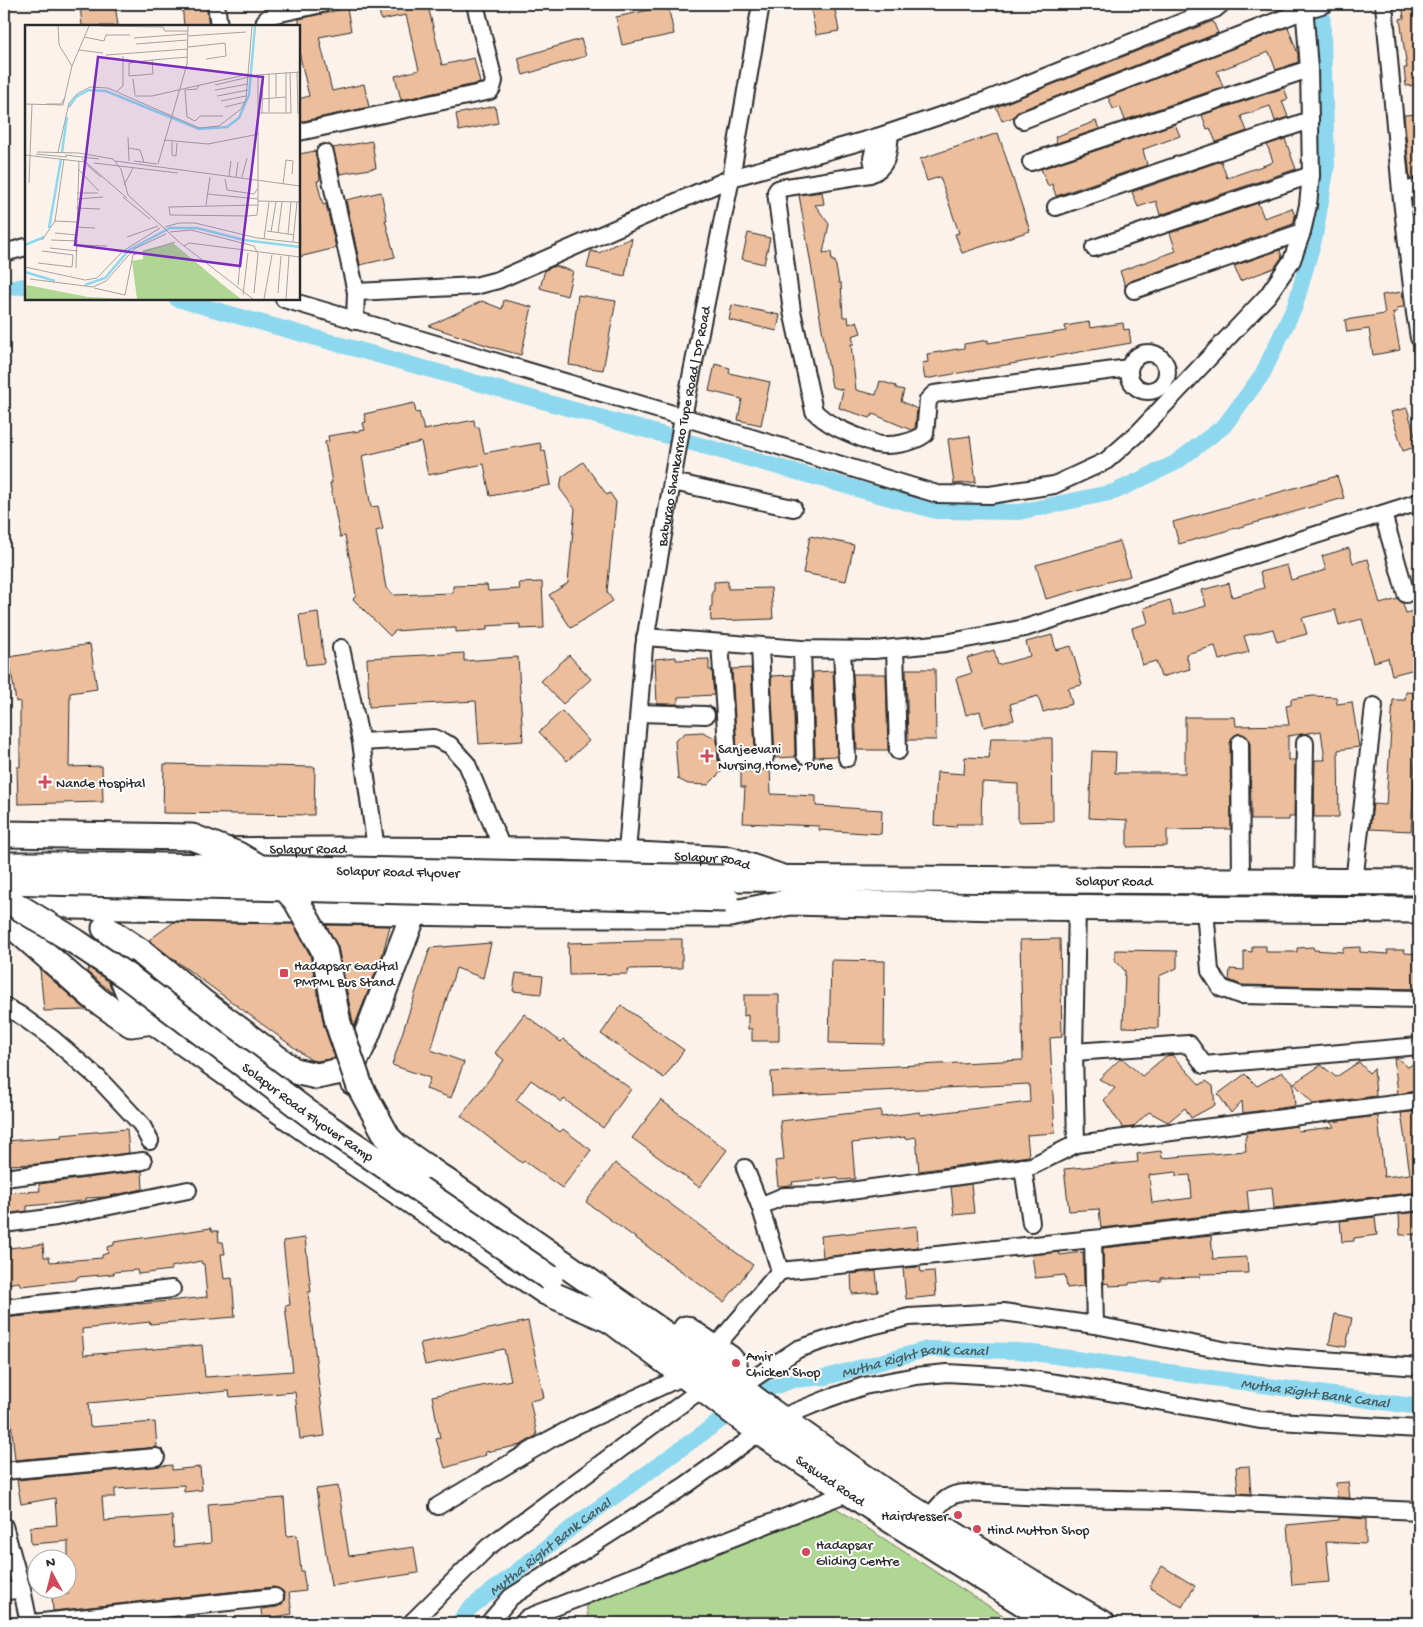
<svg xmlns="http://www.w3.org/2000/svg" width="1423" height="1627" font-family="'Gochi Hand',sans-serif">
<rect width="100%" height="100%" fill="#fbf2eb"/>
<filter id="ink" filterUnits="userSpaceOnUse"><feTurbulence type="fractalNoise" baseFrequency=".02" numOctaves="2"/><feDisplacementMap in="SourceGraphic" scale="10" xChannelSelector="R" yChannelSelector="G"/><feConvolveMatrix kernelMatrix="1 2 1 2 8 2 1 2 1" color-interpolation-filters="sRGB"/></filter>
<g filter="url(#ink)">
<path fill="#afd692" stroke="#6d805e" d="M833,1506L1015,1623H589L585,1597Z"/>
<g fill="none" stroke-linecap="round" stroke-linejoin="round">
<g stroke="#8dd8ee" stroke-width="16">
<path d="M4,288L26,286"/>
<path d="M177,299L936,511L1019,512L1114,492L1175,463L1224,426L1262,375L1295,306L1315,236L1327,165L1322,4"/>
<path id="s1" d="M458,1623L469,1609L579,1522L760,1392L793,1380L826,1377L928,1349L1019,1351L1419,1407"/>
</g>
</g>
<path fill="#ecbe9c" stroke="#2b2b2b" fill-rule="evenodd" d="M80,4H115L118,26H82Z
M182,4H206L209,26H184Z
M378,4H431L432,10H429L442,65L474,58L480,83L401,100L395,76L419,70L406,15L381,20Z
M810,4H834L839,31L816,35Z
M1402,4H1419V85L1406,86L1404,68H1407L1400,19L1404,18Z
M668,6L674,34L622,45L616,17Z
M347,8L351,31L319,37L332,91L364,84L369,107L299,122V99L309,96L299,52V19Z
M1213,21L1218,33L1019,111L1014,117L1002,121L996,107Z
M1288,27L1298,54V62L1276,70L1269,52L1217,71L1223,87L1125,120L1120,107L1113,109L1108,97Z
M581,39L586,56L523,75L518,58Z
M1284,88L1288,99L1282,101L1288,117L1275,121L1270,106L1241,116L1247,131L1216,142L1210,128L1207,129L1202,115Z
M495,106L498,123L459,131L456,114Z
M1419,114V178L1410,179L1404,115Z
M1096,121L1099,129L1057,143L1055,137Z
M1175,124L1180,136L1144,149L1143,150L1147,165L1056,196L1052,184L1048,186L1041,169Z
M998,133L1030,231L962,253L955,234L959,233L940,177L927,181L920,159Z
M1285,139L1296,169L1160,215L1156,201L1138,207L1132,192L1221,161L1227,178L1271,163L1273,161L1267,145Z
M372,141L376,168L340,174L333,148Z
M315,151L320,177L319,181H317L323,205L326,204L336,248L299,257V154Z
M381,192L387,220H385L395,257L360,265L346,200Z
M822,192L824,204L815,205L829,224L823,253L831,252L832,261H835L839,283H841L843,317H848L849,324L857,321L861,333L852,336L854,344H851L856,390L876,395L880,381L896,386V388L904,390L901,401L917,409L915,428L911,430L873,414L870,418L839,408L843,390L832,387L799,195Z
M1419,198V224L1415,225L1412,199Z
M1258,203L1264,218L1292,208L1295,216L1293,224L1131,281L1125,286L1120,271L1176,251L1170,233Z
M748,233L770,238L764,264L742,259Z
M632,238L625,276L587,268L591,251L599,253L614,245Z
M1280,250L1282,257L1274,268L1240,281L1234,266Z
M555,266L573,271L567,296L540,288L545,270Z
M1402,292L1404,307L1397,308V312L1392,313H1393L1400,350L1373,355L1369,329L1347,332L1345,320L1385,314L1382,295Z
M578,295L616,301L603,370L569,365Z
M504,300L532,307L521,355L495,348L429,326L482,301L502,309Z
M732,305L780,315L777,331L729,320Z
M1089,322L1090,328L1123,323L1124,330L1129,329L1131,343L925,379L922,363L928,362L927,354L964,348V344L988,340V343L1066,331L1065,326Z
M715,364L730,368L729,373L770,382L761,425L738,420L742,399L709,391Z
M414,403L416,413L419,412L424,430L474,420L475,427H479L484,453L540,443L542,451L545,450L551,485L490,496L484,464L428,475L421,442L362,456L371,507L378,506L383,529L376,531L386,588L394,595L423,594L453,593V586L487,585L488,591L520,589L519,583L542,582L544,628L520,629V624L487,626V630L456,632V628L422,629L395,631L390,636L353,599L356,596L351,566L345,536L340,537L330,483H332L325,442L329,441L328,436L365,430L363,423L366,422L364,414Z
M1407,408L1418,446L1403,451L1391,412Z
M970,436L976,482L954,484L948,439Z
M583,462L607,495L610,493L616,502L607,592L613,601L571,628L549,595L568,583L575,509L560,489L562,477Z
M1337,476L1344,498L1179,544L1173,522Z
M810,536L854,545L846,581L803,573Z
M1120,541L1130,576L1046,599L1036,565Z
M1349,548L1353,563L1368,559L1380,604L1398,599L1403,604L1406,613L1419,609V645L1416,646L1419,658V668L1392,675L1388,658L1374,662L1362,619L1339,625L1335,610L1302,618L1307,634L1277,642L1273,629L1244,636L1249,652L1219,660L1215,646L1186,654L1190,669L1161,677L1156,661L1142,665L1132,628L1148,623L1144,608L1170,600L1174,615L1206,606L1202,590L1229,583L1232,597L1264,588L1260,572L1287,565L1291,580L1326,570L1322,556Z
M728,581V589L771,588L773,619L711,621L710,607L712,606V591H714V582Z
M318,612L324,663L306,665L299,615Z
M1052,635L1056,650L1071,646L1082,685L1068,688L1072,704L1043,712L1038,696L1010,704L1014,720L984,727L980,711L966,715L956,678L972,673L967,658L994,650L998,665L1030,656L1026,642Z
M90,644L97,689L70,693L69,767L102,766L103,802L18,804L17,767H20V701L16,702L9,657Z
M464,653V661L518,657L523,741L479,744L476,701L369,707L367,658Z
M569,655L591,679L563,704L541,681Z
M676,657V660L709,659V670H712L714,695L678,697V704H657L655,659Z
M751,668L755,751H737L732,669Z
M906,669H935L936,740H908Z
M833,671L837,756L815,757L813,672Z
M853,674H886L888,750H857Z
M793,675L795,757L775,758L771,676Z
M1406,692L1419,693L1411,831L1370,829L1373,804L1386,805L1393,700H1405Z
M1313,696L1336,697L1337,704L1352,702L1359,747L1338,750L1339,817H1314L1315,760H1325L1321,731L1288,736V760H1295L1294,817H1289V820H1251L1250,743L1248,738L1240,733L1235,735L1230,743L1231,829L1167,830V846L1127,847V820L1089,818L1092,751L1116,752L1115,773H1185V717H1235L1236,726L1289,725L1286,706L1291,705V699Z
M562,711L589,741L567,761L539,732Z
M703,732L717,739L718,760L724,769L708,785L688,784L678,779L675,741L685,733Z
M991,738H1052L1053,821L1018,822V784L982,782L981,824H956V827L934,825L937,772L964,774L965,757L989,758Z
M164,764L315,767L314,815L163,813Z
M770,766L771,794L816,796V806L882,810L881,834L819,830V826L743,823L745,787H741V771H761Z
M174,922L293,924L310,955L324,1026L335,1058L317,1061L311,1060L176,961L149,940Z
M326,925L390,926L382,956L354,1027L338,947Z
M644,939H682V968L628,969V974L569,975L568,943L644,941Z
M1060,939L1062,1037L1050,1038L1055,1133L1027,1135L1029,1156L919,1171L916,1137L905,1139V1137L852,1143L855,1179L839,1180L838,1177L792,1182L793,1185L778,1186L775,1161L784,1160L780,1121L881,1110V1117L920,1112V1115L1030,1102L1029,1084L772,1096L771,1072L1023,1060L1020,940Z
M491,943L483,978L456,968L431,1050L464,1062L451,1098L426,1089L430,1078L392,1065L430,948Z
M1252,946H1266V952H1297V948L1313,947L1314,950L1343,952V948L1360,947V952L1388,954L1387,950H1404L1405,953L1419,954V987H1418V989L1242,985L1229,980L1230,969L1244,970V951L1252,952Z
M1115,950L1177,951V968L1159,976L1158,1028L1123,1027L1125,971L1115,960Z
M831,960L885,961L884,1044L829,1043Z
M89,968L108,981L114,994L87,972Z
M40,969L86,1010L44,1011Z
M516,973L543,976L541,994L513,991Z
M744,995H779V1041H752V1029H748V1015L744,1016Z
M621,1005L684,1050L664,1078L601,1034Z
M524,1014L561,1042L563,1039L631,1089L603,1128L564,1099L562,1102L531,1080L516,1100L560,1132L563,1129L591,1150L562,1188L524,1161L522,1163L461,1116L504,1060L495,1053Z
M1172,1055L1200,1085L1206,1081L1213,1086L1215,1105L1191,1118L1185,1108L1168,1122L1149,1112L1133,1127L1123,1128L1104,1100L1115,1088L1099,1079L1120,1059H1123L1142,1076L1166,1056Z
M1394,1058H1397L1408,1067L1419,1060V1086L1415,1091L1398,1094Z
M1359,1062L1369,1073L1374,1068L1376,1096L1313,1104L1294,1083L1321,1065L1336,1077Z
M1282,1072L1293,1082L1295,1106L1243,1113L1242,1101L1231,1113L1218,1094L1245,1074L1257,1086Z
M661,1100L727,1150L699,1187L632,1138Z
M1419,1111V1192L1274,1208L1272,1187L1247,1190L1249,1211L1101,1228L1099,1209L1069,1211L1064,1169L1138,1162L1137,1154L1161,1151L1162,1158L1246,1151L1245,1137L1247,1136L1245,1133L1297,1126L1298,1131L1334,1127L1330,1122L1378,1116L1384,1177L1410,1174L1401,1113ZM1176,1172V1176L1190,1175L1192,1198L1152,1203L1149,1175Z
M127,1129L129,1153L38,1164L4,1165V1141L62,1137L61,1135Z
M615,1163L753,1265L724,1302L586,1202Z
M142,1171L143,1189L106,1197L86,1198V1201H82L27,1206V1211L4,1214V1193L40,1191L39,1184Z
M971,1184L974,1213L954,1215L951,1187Z
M1419,1212V1234L1400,1235L1399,1214Z
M1375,1217L1377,1235L1354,1238V1241L1342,1242L1340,1221Z
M917,1226L918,1247L823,1257L821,1236Z
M211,1228L212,1231H218L219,1242H223L225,1254H221L224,1279L232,1278L235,1317L150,1324V1322L82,1329L84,1355L202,1345L205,1377L293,1371L285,1306L290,1305L283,1241L305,1238L311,1292H308L325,1436L300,1439L295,1392L230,1397L229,1391L88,1403L90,1427L155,1422L157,1447L15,1460L10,1411L4,1412V1318L207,1297L204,1264H202L201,1261L171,1267V1270L138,1274L137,1270L114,1272V1274L77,1277L76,1280L21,1286L19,1282L6,1284L4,1252L9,1251V1248L43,1244L44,1257H49L50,1262L102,1258V1255L108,1253L107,1247L114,1245V1242Z
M1211,1236L1213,1259L1247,1257L1248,1273L1200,1274V1277L1161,1278V1281L1129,1283V1285L1109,1286L1108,1283L1104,1284L1103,1248Z
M1059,1252L1060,1255L1083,1252L1084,1286L1067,1288L1065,1275L1035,1278L1032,1255Z
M920,1267L921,1272L934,1271L936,1296L906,1299L903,1268Z
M876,1271L878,1292L852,1294L851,1274Z
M1335,1314L1352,1318L1346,1347L1329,1344Z
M528,1321L544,1398L530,1401L537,1435L521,1445L485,1452L486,1455L445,1468L436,1439L440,1438L432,1396L511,1380L504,1349L425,1365L420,1343Z
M172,1465V1470L200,1467L202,1490L184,1492V1485L115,1489V1497H102L104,1521L172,1516L174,1547L211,1543L208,1504L284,1498L287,1536L297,1535L301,1571H303L306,1591L289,1593L292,1614L262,1619L261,1609L277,1607L281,1605L284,1601L285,1595L283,1591L274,1587L53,1611L52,1596L68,1594V1541L31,1544L30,1527L57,1525L55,1498L21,1504L17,1480Z
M1249,1466L1251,1494L1238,1493L1236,1467Z
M1348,1482L1350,1498L1337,1497L1336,1483Z
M338,1486L349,1556L414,1547L418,1573L331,1586L316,1489Z
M1339,1517L1366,1519V1544L1326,1542L1330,1582L1292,1585L1287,1525L1339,1520Z
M1162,1566L1195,1586L1182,1607L1149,1587Z"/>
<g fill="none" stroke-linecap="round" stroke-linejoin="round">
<g stroke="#2b2b2b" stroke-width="20">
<g id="minor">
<path d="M216,4L219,26"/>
<path d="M1384,4L1401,191L1415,313L1419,338"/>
<path d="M264,26L265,21L271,15L322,4"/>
<path d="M1023,120L1305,10L1325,4"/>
<path d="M299,132L490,91L492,88L494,81L475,4"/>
<path d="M890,133C888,151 889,167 870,174L781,188L778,189L776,192L792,311L814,411C830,428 855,435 876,444C891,447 913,443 925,434L928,400L934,394L1129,368"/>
<path d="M325,153L356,292L355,321"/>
<path d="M1031,162L1309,69"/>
<path d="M875,172L872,158L877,137"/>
<path d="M1401,191L1419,188"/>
<path d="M1056,207L1310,120"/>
<path d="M1094,248L1311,175"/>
<path d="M4,253L26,247"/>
<path d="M1134,290L1302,232"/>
<path d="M356,292L475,286L498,280L731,178L877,137L987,100L1215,9L1221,4"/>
<path d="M284,299L683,417L937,494L990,495L1054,485L1106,461L1139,432L1268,295L1292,260L1302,232L1308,205L1311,175L1309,69L1304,4"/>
<circle cx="1148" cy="372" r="19"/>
<path d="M673,482L793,508"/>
<path d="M1383,514L1406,594"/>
<path d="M645,637L802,649L874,650L945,643L1025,628L1419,502"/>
<path d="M720,643L728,759L730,761H761L765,757L760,646"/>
<path d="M341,648L361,742L376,849"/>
<path d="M895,648L898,751"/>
<path d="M802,649L805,755"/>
<path d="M842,650L847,758"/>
<path d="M639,713L706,715"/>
<path d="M361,742L434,738L450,745L467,764L502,848"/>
<path d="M1240,743L1241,882"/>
<path id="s2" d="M627,852L644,647L683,417L731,178L761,4"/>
<path d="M1303,882L1305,743"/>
<path d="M1354,882L1374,706"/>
<path d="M1205,909L1210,971L1221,988L1240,995L1419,999"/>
<path d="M4,1006L20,1015L53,1039L98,1078L141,1124L150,1141"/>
<path d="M1074,1052L1189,1044L1204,1065L1419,1046"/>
<path d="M1419,1101L1076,1144L1032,1166L821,1195L784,1196L760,1206L780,1271L1093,1239L1419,1202"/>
<path d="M1076,1144L1074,1052L1077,908"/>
<path d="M1023,1167L1031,1223"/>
<path d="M745,1168L760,1206"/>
<path d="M4,1178L143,1161"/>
<path d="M4,1224L56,1217L188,1190"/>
<path d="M1093,1239L1095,1325"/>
<path d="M4,1308L172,1289"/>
<path d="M715,1347L780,1271"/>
<path d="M739,1388L798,1349L859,1329L909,1317L1003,1312L1095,1325L1228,1351L1281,1357L1419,1367"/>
<path d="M780,1418L827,1399L864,1386L916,1376L947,1373L1015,1377L1082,1387L1260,1420L1419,1429"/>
<path d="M4,1471L156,1457"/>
<path d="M438,1506L549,1440L579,1424L686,1375"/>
<path d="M928,1519C940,1505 946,1493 966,1493L1064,1498L1170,1500L1419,1511"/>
<path d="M4,1526L22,1590L29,1623"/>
<path d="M4,1591L22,1590"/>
<path d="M33,1623L275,1597"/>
<path d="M411,1623L488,1547L703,1388"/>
<path d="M489,1623L511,1597L686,1485L760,1432"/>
<path d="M523,1623L527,1618L850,1492"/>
</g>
</g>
<g stroke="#2b2b2b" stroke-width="25">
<g id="major">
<path id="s3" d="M4,847L163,849L328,848L564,849L731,858L780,875"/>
<path d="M13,905L73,906"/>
</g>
</g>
<g stroke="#2b2b2b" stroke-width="29">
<g id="highway">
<path id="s4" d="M723,878L1419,882"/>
<path d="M74,886L76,848"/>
<path d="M73,906L518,914H730L790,902L1000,907L1419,910"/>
<path d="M4,918L97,1000L131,1024L153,1021"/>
<path d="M105,928L144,954L201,1001L294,1071L317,1076L351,1069"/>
<path d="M113,933L117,964L130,996L153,1021L314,1135L546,1292L615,1322"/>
<path d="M353,1082L351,1069L364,1042L414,913"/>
<path d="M424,1166L712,1367L773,1413L885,1492L1031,1582L1102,1623"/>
<path id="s5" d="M601,1313L760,1432L883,1515L1055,1623"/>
<path d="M686,1329L729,1358L734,1364L738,1386"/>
</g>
</g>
<use href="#minor" stroke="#fff" stroke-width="16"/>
<use href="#major" stroke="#fff" stroke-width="21"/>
<use href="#highway" stroke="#fff" stroke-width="25"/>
<g stroke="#2b2b2b" stroke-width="29" stroke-linecap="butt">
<g id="highway-bridge">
<path d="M4,834L192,837L238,855L274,876L296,900L324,950L338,1023L360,1087L388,1138L397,1147L424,1166"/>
<path id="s6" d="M4,865H117L723,878"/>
<path d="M4,881L726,899"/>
<path id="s7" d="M4,898L76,942L128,977L316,1119L550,1278"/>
</g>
</g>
<use href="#highway-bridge" stroke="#fff" stroke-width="25"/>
</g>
</g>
<g fill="#d1495b" stroke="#fff" stroke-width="2">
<path d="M704.5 748.5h5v5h5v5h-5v5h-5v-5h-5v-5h5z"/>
<path d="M42.5 774.5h5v5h5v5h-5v5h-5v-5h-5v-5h5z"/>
<rect x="279" y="968" width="10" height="10" rx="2.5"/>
<circle cx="736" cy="1363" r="5"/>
<circle cx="958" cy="1515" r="5"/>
<circle cx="977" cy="1529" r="5"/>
<circle cx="806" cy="1552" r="5"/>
</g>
<g text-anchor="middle" stroke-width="4" stroke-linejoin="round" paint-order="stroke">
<g font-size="14" fill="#2b2b2b" stroke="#fff">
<text dy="5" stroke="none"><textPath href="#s2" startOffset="430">Baburao Shankarrao Tupe Road | DP Road</textPath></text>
<text dy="5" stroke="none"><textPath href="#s3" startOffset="304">Solapur Road</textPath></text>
<text dy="5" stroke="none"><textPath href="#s3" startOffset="709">Solapur Road</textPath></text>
<text dy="5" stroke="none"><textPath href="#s6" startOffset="394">Solapur Road Flyover</textPath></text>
<text dy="5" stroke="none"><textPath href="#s4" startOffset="391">Solapur Road</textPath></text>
<text dy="5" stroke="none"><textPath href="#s7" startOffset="372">Solapur Road Flyover Ramp</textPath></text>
<text dy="5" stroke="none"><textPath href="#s5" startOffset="284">Saswad Road</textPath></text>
</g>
<g font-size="14" fill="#2b2b2b" stroke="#fff" text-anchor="start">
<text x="718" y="753">Sanjeevani<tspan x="718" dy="16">Nursing Home, Pune</tspan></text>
<text x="56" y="787">Nande Hospital</text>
<text x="294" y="970">Hadapsar Gadital<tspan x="294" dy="16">PMPML Bus Stand</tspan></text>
<text x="746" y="1360">Amir<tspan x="746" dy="16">Chicken Shop</tspan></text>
<text x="948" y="1520" text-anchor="end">Hairdresser</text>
<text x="987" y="1534">Hind Mutton Shop</text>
<text x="816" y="1549">Hadapsar<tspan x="816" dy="16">Gliding Centre</tspan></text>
</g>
<g font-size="15" font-style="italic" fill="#485f66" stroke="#fff">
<text dy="5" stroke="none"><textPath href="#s1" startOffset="540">Mutha Right Bank Canal</textPath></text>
<text dy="5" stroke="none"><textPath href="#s1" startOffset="945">Mutha Right Bank Canal</textPath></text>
<text dy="5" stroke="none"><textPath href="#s1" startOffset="120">Mutha Right Bank Canal</textPath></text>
</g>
</g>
<g transform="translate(25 25)">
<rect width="275" height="275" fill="#fbf2eb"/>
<path d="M148,218L197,259L216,274H112L107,236L118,234V225ZM2,260L63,272L102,274H0Z" fill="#afd692"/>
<path fill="none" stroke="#8dd8ee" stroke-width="2.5" d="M44,82L51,72L64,65L81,66L174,104L202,102L214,93L224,70L230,1M37,127L42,92M24,203L36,134M0,220L19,212M0,247L30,256M60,260L80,253L104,225L145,203H172L219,215L275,222"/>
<path fill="none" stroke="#a8a29e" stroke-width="1" d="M33,1L34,20L47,41M75,1L138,2L140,6H163M162,11L221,7M59,12L79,16L81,10H105M109,13L162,9M111,19L162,15M163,22L200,18L201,31L181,34M54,25L78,28M81,30L163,24M127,35L104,38V51L128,49L127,35L163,32M272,47L273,89M251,48V72M108,54L110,70M174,60L172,64L160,65L162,92L170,96L175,91H198M190,60L232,50L275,47M190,65L223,59M92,66L98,61V31M110,71H127L224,49M192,71L223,65M237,74L261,72M196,76L221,71M0,79L38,80L47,41L64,1M21,79H36L39,74M200,82L220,77M244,87V49M232,88H266L265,47M237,88L238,50M261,88V47M103,112L104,136M139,115L183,119L234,109M147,117V130L151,131L152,118M104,123L115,125L119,137M12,127L54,128L88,134L96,144L103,170L154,217L228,274M33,127L44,78L52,69L65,62L83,63L174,103L194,101L216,84L221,74L227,1M11,129L42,132M0,130L60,137M40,130L74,134M57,134L102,173M90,136L275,161M109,136L132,139M69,138L153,148M133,139L162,39L163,1M62,140L76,152M53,144L74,166M204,151L206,136M211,152L213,137M217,152L222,133M200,154L202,165L229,169L233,163M4,158L7,79M258,159L261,135L268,136L267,149M99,160L108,143M52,168H73M182,169L233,174M98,172L125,194M52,174L78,172M233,176L275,177M266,177L263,209L269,210M181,180L185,152M233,180L232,190L223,191L145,190L144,182L233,180V50M51,183L75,184M30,196L51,197M51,202L70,203M140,202L154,198H170L232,213L275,218M242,206L263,209M145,207L166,205L229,221L233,229L229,268M246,207L251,177M30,208L52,210M253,208L257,177M102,212L133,201M239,214L244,177M17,215L30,196L39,134M26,215L53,216M268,217L272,177M54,220L82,221M159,221L164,218L275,232M25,223L53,226M17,226L48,230M13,238L47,242L48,230M0,242L60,255L72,253L98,226L135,203M51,243L54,136M5,254L68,262L81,256L109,224L141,209M213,260L216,227M69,263L100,270L108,230L150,217M253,268L256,231M218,270L223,228M239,274L247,230M261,274L264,231"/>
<path fill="#7b2cbf" fill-opacity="0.15" stroke="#7b2cbf" stroke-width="2.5" d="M73,32L238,52L215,241L50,220Z"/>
<rect width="275" height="275" fill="none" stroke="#2b2b2b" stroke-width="2.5"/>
</g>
<rect width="1423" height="1627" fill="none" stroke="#fff" stroke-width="20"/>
<rect x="10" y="10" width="1403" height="1607" fill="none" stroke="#2b2b2b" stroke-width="2" filter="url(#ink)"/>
<g transform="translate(52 1574) rotate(353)"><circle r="24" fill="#ffffff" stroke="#aaaaaa"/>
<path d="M0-4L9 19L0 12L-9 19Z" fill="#d1495b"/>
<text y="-8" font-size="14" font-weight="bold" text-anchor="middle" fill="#2b2b2b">N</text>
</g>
</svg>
